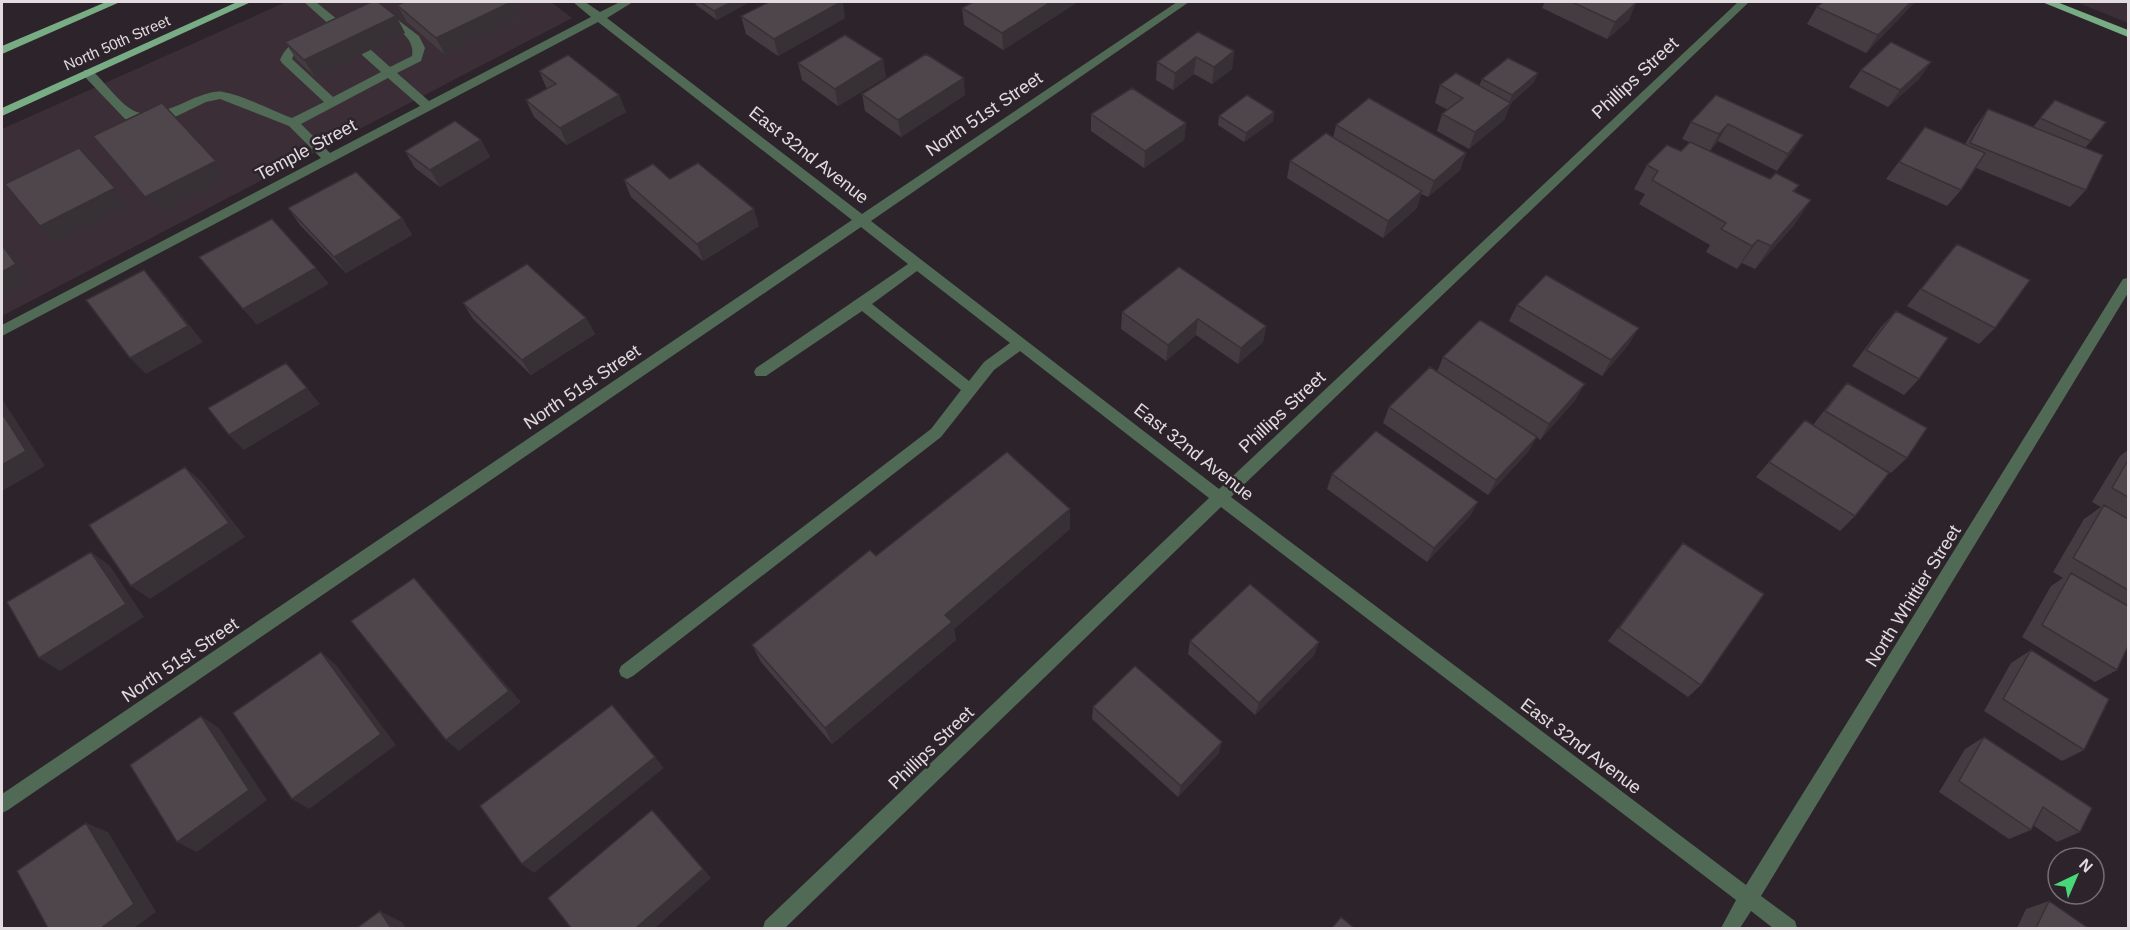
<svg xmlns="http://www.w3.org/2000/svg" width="2130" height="930" font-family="Helvetica,sans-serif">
<rect width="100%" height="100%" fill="#2c242a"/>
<path fill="#3b2e36" d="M286,2H551L572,18L2,316V129Z
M2076,2H2128V23Z"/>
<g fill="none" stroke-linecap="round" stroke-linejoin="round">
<path fill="#516a56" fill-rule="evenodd" d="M304,2H316L349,29V35H341Z
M573,2H585L600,12L620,2H633L607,18L862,214L1177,2H1189L871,221L1219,489L1738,2H1749L1231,497L1746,885L2123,279L2128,278V293L1761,896L1795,921L1797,928H1773L1751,911L1740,928H1721L1736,900L1221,507L785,928H763L765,921L1209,498L1020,351L994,370L941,437L633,676L627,679L621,676L619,671L621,666L931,429L961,390L862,311L766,376H756L754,372L756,368L908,264L861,227L8,810L2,813V794L852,220L598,22L2,336V325L321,158L289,126L220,99L206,102L177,116L150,123L125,119L84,76V70H92C133,113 132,127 192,99C200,96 214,90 223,92C242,95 273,111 292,118L324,102L282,63L280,60C285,48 297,36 312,38V44L295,52L292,59L333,97L381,72L362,55V49H370L390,67L412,56C416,36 392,27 380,14L386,11L419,36L425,48L421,61L397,73L429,101L591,17ZM388,78L420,106L330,153L301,124ZM917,271L1010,343L984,362L969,381L872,304Z"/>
<path fill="#78ac84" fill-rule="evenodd" d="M106,2H120L2,54V46Z
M237,2H251L2,116V108Z
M2042,2H2057L2128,30V37Z"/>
</g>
<path fill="#443c41" d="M405,2H513L520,18L445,55L407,22L397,5Z
M695,2H749L717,20L696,5Z
M973,2H1076V3L1003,50L964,25L962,8Z
M1545,2H1634L1629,20L1607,39L1542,8Z
M1823,2H1915L1866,53L1807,24L1817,7Z
M396,16L405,33L315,77L296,59L285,42Z
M741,16L845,18L778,56L746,34Z
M1234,51L1232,69L1212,84L1194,74L1173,90L1156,80L1157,62Z
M1931,62L1919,79L1888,107L1849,87L1861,70Z
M798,63L886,77L838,106L802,80Z
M539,71L619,95L626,112L567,145L534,117L526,100L547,89Z
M1538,73L1534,82L1511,103L1504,120L1469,149L1437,131L1442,114L1448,110L1435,103L1440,85L1479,86L1482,79Z
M862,94L965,95L901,137L865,111Z
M1716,95L1803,135L1792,152L1777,171L1718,141L1710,151L1770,179L1799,185L1794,192L1795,224L1755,269L1742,263L1737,269L1706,252L1710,245L1639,204L1645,194L1634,189L1647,165L1681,151L1689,142L1682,139L1691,122Z
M2055,100L2091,141L2085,148L2086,190L2070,207L1976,168L1961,190L1947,206L1886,179L1925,127L1965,144L1975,127L1988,109L2033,127Z
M1274,112L1273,121L1244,142L1218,125L1219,116Z
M1091,114L1186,123L1184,140L1144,168L1091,131Z
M1336,125L1466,153L1460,170L1428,197L1421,194L1417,208L1383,238L1287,178L1290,161L1333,138Z
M481,140L490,157L440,187L415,168L405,151Z
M670,179L759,226L703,261L631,197L624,180Z
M288,208L402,218L412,235L346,273L300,225Z
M1957,244L1995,328L1979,344L1907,306L1943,260Z
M463,303L586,318L595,334L531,375L473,319Z
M1517,305L1629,344L1602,376L1509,321Z
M1896,311L1919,379L1904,395L1852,366L1881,327Z
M1122,312L1266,326L1263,342L1238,364L1196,335L1166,361L1121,329Z
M1443,357L1576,399L1540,440L1537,437L1528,452L1488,495L1383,423L1389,407L1437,372Z
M1847,383L1907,458L1891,473L1871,462L1855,516L1840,531L1756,477L1805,420L1813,425L1833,399Z
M2128,450V646L2117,670L2095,682L2022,637L2051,586L2063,578L2053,572L2084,519L2101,507L2092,502L2120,456Z
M1332,474L1478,502L1470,516L1427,562L1327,489Z
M1070,509V529L954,629L956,640L832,744L761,662L752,645L876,556Z
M1683,543L1701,685L1688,697L1608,641L1671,557Z
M1190,641L1319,642L1314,655L1255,715L1188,654Z
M2031,650L2084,750L2062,761L1984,711L2011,663Z
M1093,707L1219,753L1178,797L1092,719Z
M1984,737L2080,832L2057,842L2033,825L2031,830L2009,839L1939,792L1965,749Z
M2049,901L2088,928H2017L2026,909Z"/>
<path fill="#373135" d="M511,2H513L520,18L445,55L436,38Z
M732,2H749L717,20L714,11Z
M841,2H843L845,18L778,56L774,39Z
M1051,2H1076V3L1003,50L1002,33Z
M1911,2H1915L1866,53L1878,35Z
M1636,3L1629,20L1607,39L1615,22Z
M396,16L405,33L315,77L304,60Z
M1234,51L1232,69L1212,84L1214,67Z
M1196,57L1194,74L1173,90L1175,73Z
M883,59L886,77L838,106L835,89Z
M1931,62L1919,79L1888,107L1900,90Z
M1538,73L1534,82L1509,104L1512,95Z
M964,78L965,95L901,137L898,120Z
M619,95L626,112L567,145L560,128Z
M1511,103L1504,120L1469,149L1475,132Z
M1274,112L1273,121L1244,142L1246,133Z
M1186,123L1184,140L1144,168L1145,151Z
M1728,124L1718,141L1709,152L1719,134Z
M1803,135L1792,152L1777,171L1788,154Z
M481,140L490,157L440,187L430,170Z
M1466,153L1460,170L1428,197L1434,181Z
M216,161L229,178L160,214L145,197Z
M115,188L130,205L57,243L40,226Z
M1422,191L1417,208L1383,238L1388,221Z
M1811,200L1795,224L1755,269L1771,246Z
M754,209L759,226L703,261L697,244Z
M402,218L412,235L346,273L334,257Z
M2,239L34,281L2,297Z
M1758,240L1742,263L1737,269L1752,246Z
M316,268L329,284L257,325L243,309Z
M144,270L159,287L203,342L146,374L130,358Z
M586,318L595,334L531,375L522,360Z
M1198,319L1196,335L1166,361L1168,345Z
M1266,326L1263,342L1238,364L1241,348Z
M1639,328L1629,344L1602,376L1611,360Z
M286,363L320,404L244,450L229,435Z
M1585,384L1576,399L1540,440L1549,424Z
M2,399L45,466L2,491Z
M1537,437L1528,452L1488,495L1496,480Z
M185,467L202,482L245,537L150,599L131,586Z
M1478,502L1470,516L1427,562L1434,548Z
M1070,509V529L954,629L956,640L832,744L825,728L945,615Z
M91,552L110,566L144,617L60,671L39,658Z
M414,578L426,591L521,702L459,751L446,740Z
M1319,642L1314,655L1255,715L1259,703Z
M321,652L336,665L396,745L309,809L292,799Z
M201,716L219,728L267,800L197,852L177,842Z
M1222,742L1219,753L1178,797L1181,786Z
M655,757L664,768L534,873L522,864Z
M661,820L711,878L655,928H636Z
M86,823L108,832L156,912L134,928H101Z
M380,911L402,922L406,928H391Z"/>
<path fill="#4f464c" stroke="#373135" stroke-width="1.5" d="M371,2H378L396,16L304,60L285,42Z
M405,2H511L436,38L397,5Z
M700,2H732L714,11Z
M769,2H841L774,39L741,16Z
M973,2H1051L1002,33L962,8Z
M1572,2H1634L1636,3L1615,22Z
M1823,2H1911L1878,35L1817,7Z
M1198,32L1234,51L1214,67L1196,57L1175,73L1157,62Z
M845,35L883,59L835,89L798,63Z
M1891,42L1931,62L1900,90L1861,70Z
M926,54L964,78L898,120L862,94Z
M568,55L619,95L560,128L526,100L556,84L539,71Z
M1508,58L1538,73L1512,95L1482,79Z
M1456,73L1511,103L1475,132L1442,114L1463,98L1440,85Z
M1132,88L1186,123L1145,151L1091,114Z
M1247,95L1274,112L1246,133L1219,116Z
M1716,95L1803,135L1788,154L1728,124L1719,134L1691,122Z
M1369,98L1466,153L1434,181L1336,125Z
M2055,100L2106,122L2091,141L2040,118Z
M162,103L216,161L145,197L93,136Z
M1988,109L2103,155L2086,190L1970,143Z
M455,121L481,140L430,170L405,151Z
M1925,127L1985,153L1961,190L1899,162Z
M1326,133L1422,191L1388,221L1290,161Z
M1690,142L1770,179L1776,173L1799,185L1793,191L1811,200L1771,246L1758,240L1752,246L1721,229L1726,223L1652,180L1658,171L1647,165L1667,145L1681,151Z
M79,148L115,188L40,226L5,184Z
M698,163L754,209L697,244L624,180L653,164L670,179Z
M356,172L402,218L334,257L288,208Z
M272,219L316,268L243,309L199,257Z
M1957,244L2030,280L1995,328L1921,289Z
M2,245L16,264L2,272Z
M527,264L586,318L522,360L463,303Z
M1179,267L1266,326L1241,348L1198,319L1168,345L1122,312Z
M144,270L188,326L130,358L86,300Z
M1546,275L1639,328L1611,360L1517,305Z
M1896,311L1948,338L1919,379L1866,350Z
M1480,320L1585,384L1549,424L1443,357Z
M286,363L307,388L229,435L208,408Z
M1430,367L1537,437L1496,480L1389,407Z
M1847,383L1927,428L1907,458L1825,411Z
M2,413L26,451L2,465Z
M1805,420L1889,473L1855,516L1769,462Z
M1376,431L1478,502L1434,548L1332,474Z
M1007,452L1070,509L945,615L952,622L825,728L752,645L870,550L876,556Z
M2128,460V497L2112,488Z
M185,467L229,523L131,586L89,525Z
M2104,505L2128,519V590L2073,558Z
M1683,543L1764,594L1701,685L1619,628Z
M91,552L126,604L39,658L7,602Z
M2071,573L2128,606V646L2117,670L2042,625Z
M414,578L509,691L446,740L351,621Z
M1250,584L1319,642L1259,703L1190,641Z
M2031,650L2109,699L2084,750L2003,699Z
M321,652L381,734L292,799L233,713Z
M1135,666L1222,742L1181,786L1093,707Z
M612,705L655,757L522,864L480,806Z
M201,716L249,790L177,842L130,765Z
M1984,737L2092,808L2080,832L2043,807L2031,830L1959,781Z
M652,810L703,869L636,928H571L548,898Z
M86,823L134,904L101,928H48L17,871Z
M2049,901L2088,928H2036Z
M380,911L391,928H357Z
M1341,917L1354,928H1332Z"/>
<g text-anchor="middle" stroke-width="5" stroke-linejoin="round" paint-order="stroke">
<g font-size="15" fill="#e2dce0" stroke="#2c242a">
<text transform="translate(117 43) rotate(-24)" y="5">North 50th Street</text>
</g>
<g font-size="18" fill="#e2dce0" stroke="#2c242a">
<text transform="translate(1635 78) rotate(-43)" y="6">Phillips Street</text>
<text transform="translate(984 114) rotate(-34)" y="6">North 51st Street</text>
<text transform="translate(306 150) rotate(-28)" y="6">Temple Street</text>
<text transform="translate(809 155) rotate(38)" y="6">East 32nd Avenue</text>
<text transform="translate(582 387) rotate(-34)" y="6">North 51st Street</text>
<text transform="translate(1282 412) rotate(-43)" y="6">Phillips Street</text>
<text transform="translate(1194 452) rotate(38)" y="6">East 32nd Avenue</text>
<text transform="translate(1913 596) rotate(-58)" y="6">North Whittier Street</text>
<text transform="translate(180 660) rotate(-34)" y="6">North 51st Street</text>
<text transform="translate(1581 746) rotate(37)" y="6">East 32nd Avenue</text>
<text transform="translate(931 748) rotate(-44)" y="6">Phillips Street</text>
</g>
</g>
<rect width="2130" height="930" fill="none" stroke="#e2dce0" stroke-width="6"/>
<g transform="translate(2076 876) rotate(44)"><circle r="28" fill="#2c242a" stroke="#756e73" stroke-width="1.5"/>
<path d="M0-4.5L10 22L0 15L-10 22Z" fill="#48d779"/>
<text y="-9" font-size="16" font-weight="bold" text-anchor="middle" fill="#e2dce0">N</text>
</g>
</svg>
